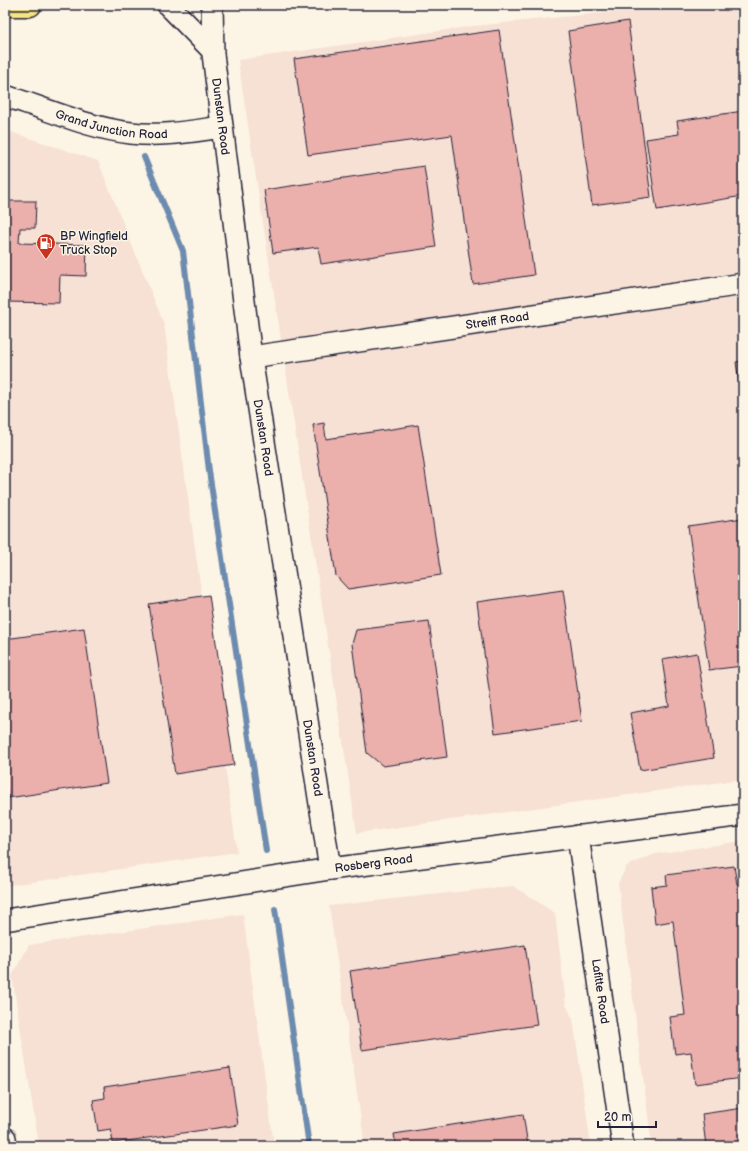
<svg xmlns="http://www.w3.org/2000/svg" width="748" height="1151" font-family="'Balsamiq Sans',sans-serif">
<rect width="100%" height="100%" fill="#fcf5e5"/>
<filter id="ink" filterUnits="userSpaceOnUse"><feTurbulence type="fractalNoise" baseFrequency=".025" numOctaves="2"/><feDisplacementMap in="SourceGraphic" scale="8" xChannelSelector="R" yChannelSelector="G"/><feConvolveMatrix kernelMatrix="1 2 1 2 8 2 1 2 1" color-interpolation-filters="sRGB"/></filter>
<g filter="url(#ink)">
<path fill="#f7e0d4" d="M680,5H743V779L357,833L238,60L474,26Z
M5,130L98,161L164,324L237,852L5,886Z
M743,841V1146H652L618,883L627,866L655,854Z
M513,886L555,913L566,1005L573,1019L591,1146H365L329,906Z
M243,914L274,1146H39L12,976L29,945Z"/>
<g fill="none" stroke-linecap="round" stroke-linejoin="round">
<path stroke="#6d8baf" stroke-width="6" d="M144,157L183,251L209,471L266,851
M275,909L309,1146"/>
</g>
<path fill="#ebafac" stroke="#22223b" d="M628,21L651,197L592,205L568,31Z
M499,30L534,275L473,284L452,135L308,155L294,59Z
M743,111V196L657,210L646,139L679,134L677,121Z
M424,166L436,247L321,264L318,247L273,253L264,190Z
M5,201H36L35,228H20L19,243L87,245L86,276L60,275L59,303L5,302Z
M743,361V410L736,362Z
M324,423L326,439L418,425L441,575L348,589L336,576L313,425Z
M743,518V666L709,670L688,526Z
M563,590L582,721L495,733L477,602Z
M209,595L234,765L175,774L149,604Z
M429,621L447,757L383,766L367,753L352,644L356,630Z
M84,628L107,783L8,798L5,780V639Z
M697,653L714,758L640,770L630,713L669,706L662,659Z
M734,866L737,884L743,883V1078L695,1084L691,1052L675,1054L670,1017L685,1015L673,921L655,924L651,887L667,885L666,875Z
M525,945L537,1025L362,1050L350,971Z
M230,1068L238,1125L113,1143L111,1129L98,1131L93,1100L105,1098L104,1087Z
M743,1108V1146H706L702,1114Z
M523,1114L528,1146H396L394,1134Z"/>
<g fill="none" stroke-linecap="round" stroke-linejoin="round">
<g stroke="#22223b" stroke-width="24">
<g id="street">
<path d="M168,5L212,50"/>
<path id="s1" d="M212,5L213,54L251,357L330,869"/>
<path id="s2" d="M5,96C46,108 87,128 131,133C161,137 192,131 222,127"/>
<path id="s3" d="M251,357L743,284"/>
<path id="s4" d="M578,836L623,1146"/>
<path id="s5" d="M5,920L330,869L743,815"/>
<path d="M5,1138L6,1146"/>
</g>
</g>
<g stroke="#22223b" stroke-width="25">
<path id="highway" d="M5,5H30"/>
</g>
<use href="#street" stroke="#fcf5e5" stroke-width="21"/>
<use href="#highway" stroke="#f6e381" stroke-width="22"/>
</g>
</g>
<defs>
<g id="fuel-pin" transform="scale(1)"><path d="M0 17L-7.5 6A9.5 9.5 0 1 1 7.5 6Z" fill="#c8321e" stroke="#fcf5e5"/><path d="M-5.5-6h7V0h2V4h1.3V-2.5L3-4.5l.8-.8L6-3V5H2.5V1h-1V6h-7ZM-4.2-4.7v3.2H.2V-4.7Z" fill="#fff"/></g>
</defs>
<g fill-rule="evenodd">
<use href="#fuel-pin" x="46" y="243"/>
</g>
<g text-anchor="middle" stroke-width="3" stroke-linejoin="round" paint-order="stroke">
<g font-size="12" fill="#22223b" stroke="#fcf5e5">
<text dy="4" stroke="none"><textPath href="#s1" startOffset="112">Dunstan Road</textPath></text>
<text dy="4" stroke="none"><textPath href="#s2" startOffset="111">Grand Junction Road</textPath></text>
<text dy="4" stroke="none"><textPath href="#s3" startOffset="249">Streiff Road</textPath></text>
<text dy="4" stroke="none"><textPath href="#s1" startOffset="436">Dunstan Road</textPath></text>
<text dy="4" stroke="none"><textPath href="#s1" startOffset="760">Dunstan Road</textPath></text>
<text dy="4" stroke="none"><textPath href="#s5" startOffset="373">Rosberg Road</textPath></text>
<text dy="4" stroke="none"><textPath href="#s4" startOffset="157">Lafitte Road</textPath></text>
</g>
<g font-size="12" fill="#22223b" stroke="#fcf5e5" text-anchor="start">
<text x="60" y="240">BP Wingfield<tspan x="60" dy="14">Truck Stop</tspan></text>
</g>
</g>
<rect width="748" height="1151" fill="none" stroke="#fcf5e5" stroke-width="20"/>
<rect x="10" y="10" width="728" height="1131" fill="none" stroke="#22223b" stroke-width="1.5" filter="url(#ink)"/>
<path d="M598 1121v6h58v-6" fill="none" stroke="#22223b" stroke-width="2"/>
<text x="604" y="1121" font-size="12" fill="#22223b" stroke="#fcf5e5" stroke-width="3" paint-order="stroke">20 m</text>
</svg>
